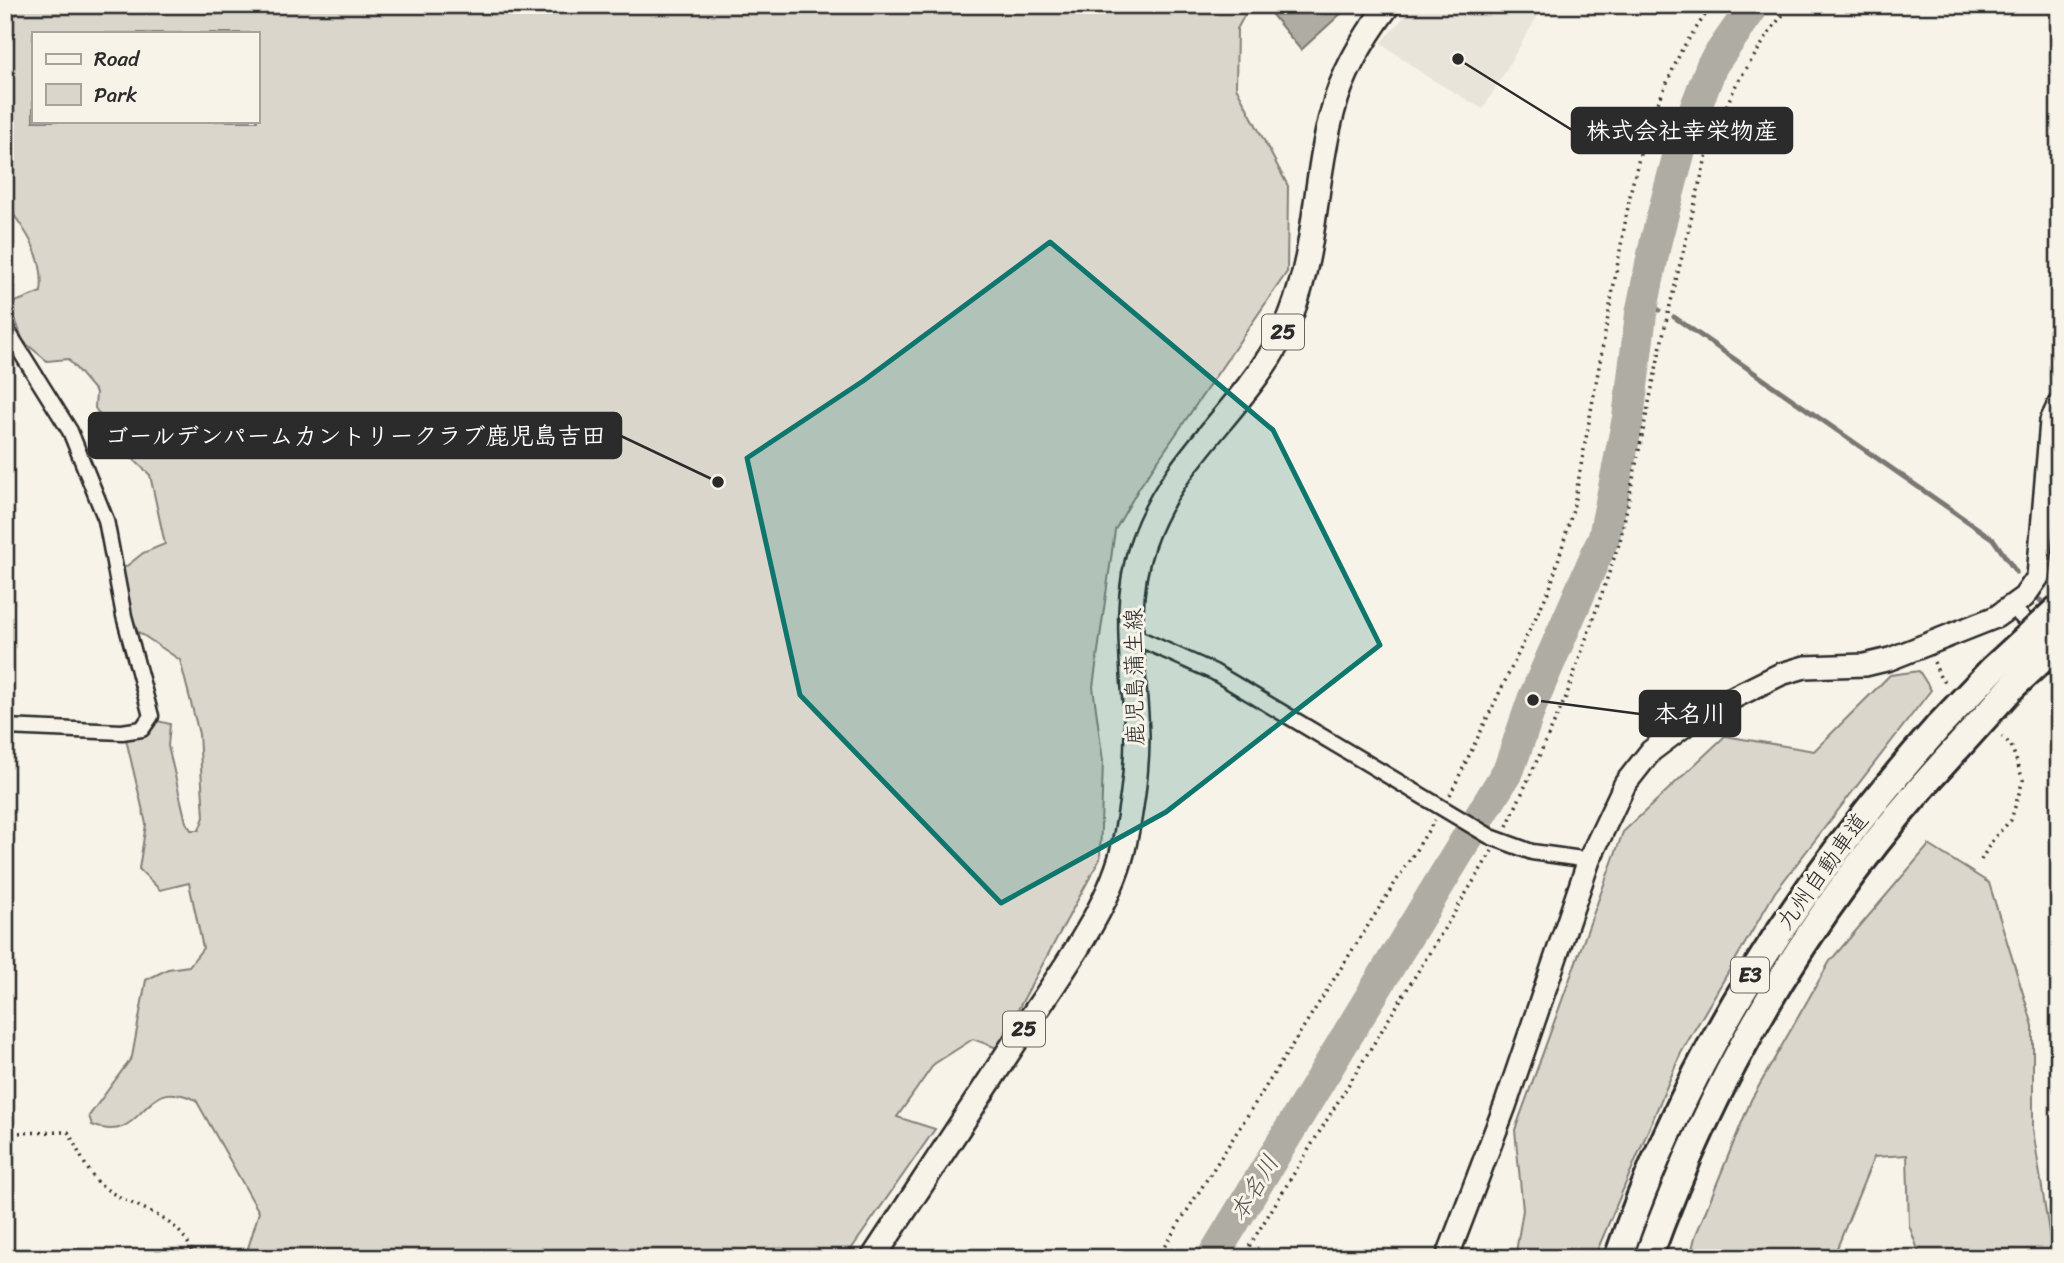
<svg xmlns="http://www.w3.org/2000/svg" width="2064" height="1263" font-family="Sriracha,'Klee One',sans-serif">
<rect width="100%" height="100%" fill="#f7f3e8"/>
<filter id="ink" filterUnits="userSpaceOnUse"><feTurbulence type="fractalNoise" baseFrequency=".0143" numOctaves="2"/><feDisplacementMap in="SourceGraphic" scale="14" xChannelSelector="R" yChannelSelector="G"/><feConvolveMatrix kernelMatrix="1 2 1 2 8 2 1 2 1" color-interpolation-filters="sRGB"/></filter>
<g filter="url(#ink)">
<path fill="#e8e4da" d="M1415,5H1544L1483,109L1426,76L1381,43Z"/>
<path fill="#dad6cc" stroke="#82807c" stroke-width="2" fill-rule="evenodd" d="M5,5H1250L1237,29L1236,87L1288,186L1287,272L1139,488L1115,530L1093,687L1103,761L1100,859L997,1048L973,1039L934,1064L897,1117L935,1129L845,1258H245L259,1212L196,1100C187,1096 173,1092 163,1095C138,1105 133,1141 92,1125L89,1116L132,1057L146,980L168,969L189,966L203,948L189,883L160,890L139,869L146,824L125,735L144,733L158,721L170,724L168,746L186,822L191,830H199L204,817L199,734L180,660L134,629L123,569L143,553L165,544L150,475L125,451L95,408L96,392L68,359L47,361L23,341L10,304L41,292C46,258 25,229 5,203ZM33,33H257V121H33Z
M1919,671L1931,690L1775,892L1681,1053L1594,1258H1515L1523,1210L1515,1130L1623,832L1725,736L1814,751L1890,675Z
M1929,845L1989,883L2033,1026V1130L2053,1258H1921L1909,1225L1907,1155L1874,1157L1833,1258H1690L1695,1237L1751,1100L1830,961Z"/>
<path fill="#afaca4" stroke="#7a7874" stroke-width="2" d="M1264,5H1346V9L1301,50Z"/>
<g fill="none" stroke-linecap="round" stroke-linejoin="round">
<path stroke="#7a7874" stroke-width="5" d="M1644,303L1659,310
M1674,317L1993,539L2016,572
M2040,600L2048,609"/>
<path stroke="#afaca4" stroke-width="32" d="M1212,1258L1509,769L1533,700L1604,537L1628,418L1641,314L1656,240L1681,146L1712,65L1754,5"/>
<g stroke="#2b2b2b" stroke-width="19">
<path id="street" d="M5,327L70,431L106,520L124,616L151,716L142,729L122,732L5,727
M2012,607L2038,633
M1131,635L1214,672L1491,837L1532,852L1589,860"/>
</g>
<g stroke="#2b2b2b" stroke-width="26">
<path id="secondary" d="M1447,1258L1505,1106L1589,860L1625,784L1651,751L1700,714L1781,674L1805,667L1865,665L1890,659L1996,617L2024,597L2038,577L2051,421L2059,404"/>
</g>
<g stroke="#2b2b2b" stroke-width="28">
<path id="primary" d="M873,1258C923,1182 973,1106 1023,1030C1058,977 1114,903 1125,840C1132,806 1137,771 1137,736C1135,672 1121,604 1143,542C1175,450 1258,400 1291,315C1317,249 1314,177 1333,110C1343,71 1364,37 1388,5"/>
</g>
<g stroke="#2b2b2b" stroke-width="32">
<path id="highway" d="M1618,1258C1687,1057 1798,884 1939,726
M1648,1258C1717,1066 1819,896 1958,747"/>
</g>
<path stroke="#2b2b2b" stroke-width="3.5" stroke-dasharray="2 5" stroke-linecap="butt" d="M5,42L18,5
M1934,662L1940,677L1948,685
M1450,795L1550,588L1573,510L1631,190L1646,130L1682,49L1712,5
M1507,826L1566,697L1620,541L1665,326L1710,141L1737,83L1775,24L1792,5
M1981,860L1993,839L2011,820L2023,780L2011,745L1999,734
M5,1133L68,1132C77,1147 86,1171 99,1183C126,1209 182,1211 194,1258
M1157,1258L1435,820
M1242,1258L1492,851"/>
<use href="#street" stroke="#f7f3e8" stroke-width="14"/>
<use href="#secondary" stroke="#f7f3e8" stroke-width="21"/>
<use href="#primary" stroke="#f7f3e8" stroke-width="23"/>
<use href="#highway" stroke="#f7f3e8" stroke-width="26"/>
<g stroke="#2b2b2b" stroke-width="32" stroke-linecap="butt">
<path id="highway-bridge" d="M1939,726L1993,669L2059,608
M1958,747L2013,686L2059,643"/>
</g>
<use href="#highway-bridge" stroke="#f7f3e8" stroke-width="26"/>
</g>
</g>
<path fill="#0f766e" fill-opacity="0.2" stroke="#0f766e" stroke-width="5" stroke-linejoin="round" d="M1050,242L1273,430L1380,645L1166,812L1001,903L800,695L747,458L863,381Z"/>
<g text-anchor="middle" stroke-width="6" stroke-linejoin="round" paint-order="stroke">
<g fill="#f7f3e8" stroke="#686764" stroke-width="2">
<rect x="1262" y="314.5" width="42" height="35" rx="5"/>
<rect x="1731" y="957.5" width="38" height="35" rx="5"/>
<rect x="1003" y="1011.5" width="42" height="35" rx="5"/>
</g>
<g font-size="21" font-weight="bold" fill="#2b2b2b">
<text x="1283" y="339">25</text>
<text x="1750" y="982">E3</text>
<text x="1024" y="1036">25</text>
</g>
<g font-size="23" fill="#2b2b2b" stroke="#f7f3e8">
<text transform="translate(1134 677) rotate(-91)" y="8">鹿児島蒲生線</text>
<text transform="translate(1822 871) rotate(-54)" y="8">九州自動車道</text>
</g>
<g font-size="24" font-style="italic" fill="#53524f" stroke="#f7f3e8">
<text transform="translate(1254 1188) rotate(-59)" y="8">本名川</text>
</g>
</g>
<path fill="none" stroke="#2b2b2b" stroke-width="2.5" d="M1458 59L1572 130M718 482L621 436M1533 700L1640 714"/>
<g fill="#2b2b2b" stroke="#f7f3e8" stroke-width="2.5">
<circle cx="1458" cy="59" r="7"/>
<circle cx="718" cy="482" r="7"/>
<circle cx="1533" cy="700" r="7"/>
</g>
<g fill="#2b2b2b" stroke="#2b2b2b" stroke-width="2.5">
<rect x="1572" y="108" width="220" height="45" rx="7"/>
<rect x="89" y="413" width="532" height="45" rx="7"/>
<rect x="1640" y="691" width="100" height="45" rx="7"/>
</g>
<g font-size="24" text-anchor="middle" font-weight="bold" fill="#fff">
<text x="1682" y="139">株式会社幸栄物産</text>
<text x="355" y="444">ゴールデンパームカントリークラブ鹿児島吉田</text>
<text x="1690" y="722">本名川</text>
</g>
<rect width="2064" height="1263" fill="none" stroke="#f7f3e8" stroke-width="28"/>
<rect x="14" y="14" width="2036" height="1235" fill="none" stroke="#2b2b2b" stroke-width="2.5" filter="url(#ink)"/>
<rect x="32" y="32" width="228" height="91" fill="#f7f3e8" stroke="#a5a39c" stroke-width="2"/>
<rect x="46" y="54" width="35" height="10" fill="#f7f3e8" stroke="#a5a39c" stroke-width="2"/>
<text x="94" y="66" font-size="21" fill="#2b2b2b">Road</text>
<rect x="46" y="84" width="35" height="21" fill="#dad6cc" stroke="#a5a39c" stroke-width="2"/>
<text x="94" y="102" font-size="21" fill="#2b2b2b">Park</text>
</svg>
